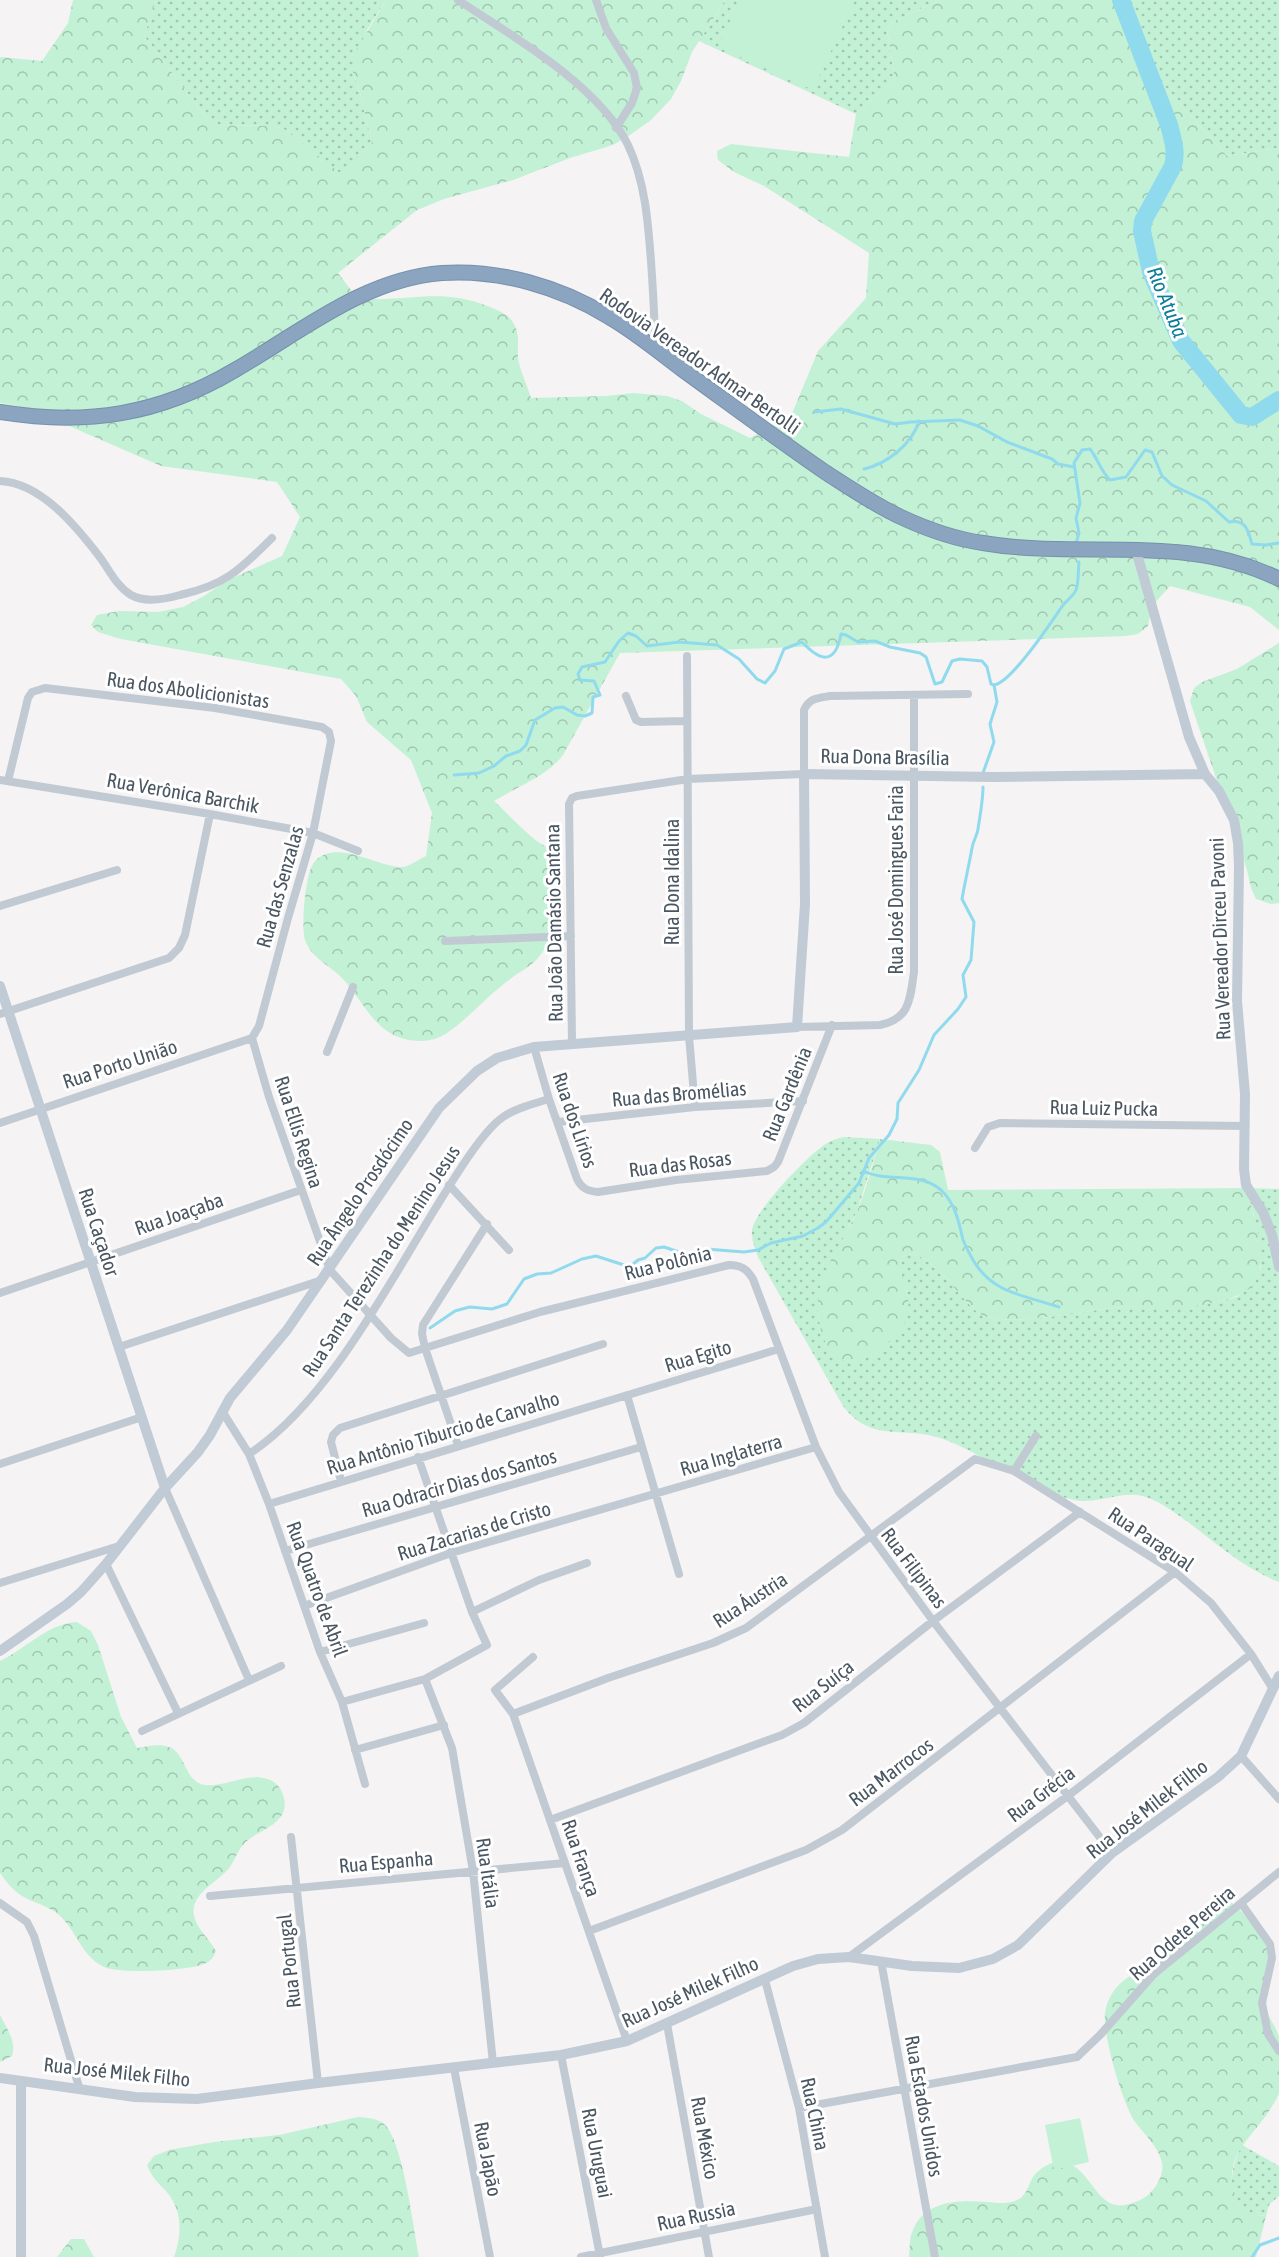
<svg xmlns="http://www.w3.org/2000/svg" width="1279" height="2257" font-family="'Asap Condensed',sans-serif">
<defs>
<pattern id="grass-dots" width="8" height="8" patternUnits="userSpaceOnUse" patternTransform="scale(1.5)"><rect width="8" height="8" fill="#c3f1d5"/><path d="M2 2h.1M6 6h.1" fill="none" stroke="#a0c6b0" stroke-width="1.8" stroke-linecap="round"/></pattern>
<pattern id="forest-crowns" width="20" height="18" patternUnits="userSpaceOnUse" patternTransform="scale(1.5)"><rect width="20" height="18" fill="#c3f1d5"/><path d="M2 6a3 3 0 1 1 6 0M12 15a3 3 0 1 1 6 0" fill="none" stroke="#a0c6b0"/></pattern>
</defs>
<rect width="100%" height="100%" fill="#f5f3f3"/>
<path fill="url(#grass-dots)" d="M156,0H386L367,30L353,73L358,85L372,143L340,174L284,129L274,126L212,125L144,36Z
M725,0H939L891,23L887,30L895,79L856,114L699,41Z
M1125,0H1279V148L1227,156L1163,85Z
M844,1137L880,1139L857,1211L821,1284L818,1315L875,1354L898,1332L907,1292L899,1271L901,1258C927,1238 962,1307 984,1316C1013,1327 1090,1309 1125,1307C1159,1304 1192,1309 1225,1300C1228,1299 1235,1298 1238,1296C1246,1290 1254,1276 1261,1268L1254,1215L1246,1188L1279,1189V1582C1245,1569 1217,1544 1188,1522C1175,1513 1161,1502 1146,1497C1122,1489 1098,1505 1074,1500C1031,1491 985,1454 943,1439C904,1425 872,1444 843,1406L758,1257C755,1248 751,1239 752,1230C755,1210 809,1154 827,1143C832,1140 838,1138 844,1137Z
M1242,2145L1279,2166V2196L1269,2205L1266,2216C1260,2215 1253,2216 1248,2213C1223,2201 1232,2163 1242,2145Z"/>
<path fill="url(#forest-crowns)" d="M73,0H156L144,36L212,125L274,126L284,129L340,173L372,143L358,85L353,73L355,52L386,0H725L692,52L681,81L671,99L651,120L630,135L613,145L570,158L513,180L444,199L417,210L338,273L357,298C405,303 441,286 490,307C500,311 511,316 515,326C520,337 517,347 518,358C520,371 527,385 531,398L606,396L634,393L667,396L682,401L701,414L750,438L791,416L818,351L866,298L869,253L764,186L734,172L718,160L717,151L731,144L849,157L856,114L895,79L887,30L891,23L939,0H1125L1163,85L1227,156L1279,148V630L1250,607L1170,586L1152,606L1148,626L1138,634L1126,636L620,653L563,755C546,777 518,786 494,801C507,813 520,827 533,838C540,844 549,847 554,855C557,859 559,864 560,868C565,890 555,932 543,951C534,966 521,970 509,980C487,996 469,1018 447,1033C440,1038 429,1041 421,1041C378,1041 367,1006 343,979C331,966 311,958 305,940C301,927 305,871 315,861C337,838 377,867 402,867C409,867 419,859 426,856L432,813L411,760L367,722L356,696L341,679L121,639L98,632L91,625L97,615L119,611L158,612L183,607L204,596L226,581L282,556L300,517L277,482L161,466L28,408L0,403V57L42,61L68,23Z
M1279,643V903L1271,904L1256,899L1251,888L1247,870L1190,701L1194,688L1202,682L1237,669Z
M880,1139L931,1145L940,1152L948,1190L1246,1188C1253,1212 1271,1265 1253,1285C1242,1297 1222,1301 1207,1304C1181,1310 1152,1305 1125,1307C1090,1309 1014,1327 984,1316C962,1307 927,1238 901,1258C899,1280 913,1295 907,1316C904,1327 894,1338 885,1346C842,1383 817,1348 818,1302C819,1269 846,1239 858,1209C867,1187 873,1163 880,1139Z
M77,1622L91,1631L98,1645L121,1717L137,1748C146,1747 159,1743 169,1747C186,1753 185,1783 205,1785C225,1787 245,1774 264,1778C273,1780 280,1785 283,1795C292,1821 264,1828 248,1840C239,1847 236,1858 230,1867C220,1880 202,1887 195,1903C188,1922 208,1936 216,1951C214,1957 210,1962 204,1964C188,1971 119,1974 104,1967C81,1956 77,1931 59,1915C49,1906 34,1903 22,1896C13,1890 7,1883 0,1873V1661C27,1648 47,1624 77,1622Z
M1231,1902C1243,1913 1264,1933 1269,1948C1275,1967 1264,1987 1266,2007C1268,2018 1276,2026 1279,2037C1279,2045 1279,2082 1279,2092C1278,2098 1274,2103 1271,2108C1252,2139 1222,2155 1235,2196C1240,2213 1251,2215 1266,2216L1256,2257H909C910,2249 909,2238 913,2230C925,2200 959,2200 987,2202C1000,2203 1011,2205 1022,2197C1027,2193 1029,2183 1033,2177C1040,2167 1057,2158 1068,2163C1094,2173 1098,2216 1132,2203C1139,2201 1146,2198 1151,2192C1158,2185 1164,2173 1162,2163C1159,2147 1145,2135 1135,2122C1122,2102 1103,2037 1105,2013C1106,2005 1109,1998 1113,1992C1126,1973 1151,1966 1169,1954C1191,1938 1206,1914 1231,1902Z
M0,2015C6,2027 17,2042 12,2056L0,2062Z
M358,2117C368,2118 380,2118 387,2127C404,2150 413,2226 419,2257H174C182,2234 183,2211 166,2191C157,2182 151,2176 147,2165L154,2156L169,2150L214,2142L279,2135Z
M71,2239H84L94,2257H57Z"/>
<path fill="#c3f1d5" d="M740,0H855L813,90L718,47Z
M1080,2118L1089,2162L1054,2170L1045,2125Z"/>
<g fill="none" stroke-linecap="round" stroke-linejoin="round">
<path stroke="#90daee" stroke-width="3" d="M815,412L841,409L895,424L911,422L960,420L978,426L1007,442L1052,459L1058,464L1074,467
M864,469C887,464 912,444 919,421
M1076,544L1079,533L1076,518L1080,503L1074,463L1082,450L1090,449C1098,459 1100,470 1110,480L1126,477L1145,450L1152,452L1162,476L1172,485L1206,501L1229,522C1246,519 1248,530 1252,544L1266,545L1279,543
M994,685C1011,683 1050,624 1061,608C1065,601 1073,597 1076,590C1079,582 1078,570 1079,562
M454,775L479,773L494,766L506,756L520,751L526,745L535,720L555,708L563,707L577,715L585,716L592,713L593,697L600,695L594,681L580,680L578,674L582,667L605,662L619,641L628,633L636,636L647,646L679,642L717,645L739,659L757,679L765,683L775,671L784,649L802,642C820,661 835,666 841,634L846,635L858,642L875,641L890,647L920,653L926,657L935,684L942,682L952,661L960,659L982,661L987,667L991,684L994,685L997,702L990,724L994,742L983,773
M863,1171C888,1183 919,1171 941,1190C955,1203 959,1222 963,1240C966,1247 969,1253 973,1260C993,1294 1024,1295 1059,1307
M430,1328L455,1311L462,1309L470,1307L492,1309L507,1304L524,1279L537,1274L551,1273L582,1259L596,1256L624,1265H632L638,1260L645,1258L656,1248L664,1247L685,1254L706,1249L744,1252L758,1250L771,1243L803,1236L818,1228L826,1222L859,1183L869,1158L889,1135L897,1119L898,1103L919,1070L934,1035L958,1009L966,997L963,975L971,960L974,922L962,899C965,882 969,865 972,848C973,841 977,836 978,829C980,815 983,801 983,787
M1252,2257L1260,2245L1279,2238"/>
<path stroke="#90daee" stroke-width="18" d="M1121,0L1169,125C1173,140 1177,152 1173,166L1143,221L1142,231L1151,272L1181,341L1241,415L1252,417L1279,400"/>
<g stroke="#7690ad" stroke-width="16">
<path id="highway" d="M0,412C86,426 159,415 235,370C301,332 364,279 442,273C499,269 561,287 609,317C635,332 659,352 683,370C730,404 777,439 825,472C850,488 876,506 903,518C929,530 955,539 983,543C1082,560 1184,532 1279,579"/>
</g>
<path stroke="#c1cad2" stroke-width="8" d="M458,0C512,36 599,85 628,145C645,181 648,221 651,261C653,290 655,319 655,348
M596,0L606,28L634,73L637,88L632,103L616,128
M0,481C41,483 76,526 99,556C109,569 116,586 131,595C145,603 166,599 180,595C225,585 240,570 272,538
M687,656L689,1036L695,1107
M626,696L636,720L641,722L686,721
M0,780L210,814L313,833L358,851
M8,781L28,698L32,692L45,688L215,708L322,727L329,732L331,741L313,833L288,918L259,1026L252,1038
M0,906L117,870
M445,941L571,936
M0,1014L169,958L179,948L185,935L210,814
M797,1027L880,1025C910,1019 910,999 914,972V696
M252,1038L269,1097L330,1270L391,1338L409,1353L540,1312L729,1265C741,1265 747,1269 753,1279L816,1447L839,1492L933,1621L1112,1853
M572,1043L569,804L572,798L577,796L688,779L804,774V710C809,698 818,698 830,696L968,694
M534,1047L549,1099L577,1179C582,1189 588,1191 598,1192L676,1180L767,1171L774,1167L778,1162L832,1025
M327,1052L353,987
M558,1122L695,1107L803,1101
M0,1123L252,1038
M975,1148L988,1127L1000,1123L1245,1126
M449,1185L509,1250
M0,1293L301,1190
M119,1347L322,1280
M627,1395L679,1574
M222,1411L249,1454L269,1504L320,1652L342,1702L365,1784
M458,1445L425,1348L422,1334L423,1325L487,1224
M249,1454C326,1404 387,1287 435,1209C450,1185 481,1132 503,1117C516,1108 533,1104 549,1099
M0,1464L142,1417
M1014,1471L1036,1436
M341,1481L331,1442L333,1435L340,1428L603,1344
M165,1488L249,1680
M269,1504L779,1349
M285,1551L641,1447
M106,1564L178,1713
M0,1583L119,1546
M304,1606L451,1553L816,1447
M472,1612L539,1580L587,1563
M320,1652L424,1623
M533,1657L495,1690L513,1714L627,2041
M425,1679L452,1748L473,1871L493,2063
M342,1702L425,1679L487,1645L472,1612L418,1457
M513,1714L608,1678L713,1643L746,1628L975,1459L1014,1471L1175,1572L1211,1603L1251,1654L1273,1689
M142,1731L281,1666
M355,1750L444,1725
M1241,1756L1279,1799
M550,1820L782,1735L804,1723L933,1621L1080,1512
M291,1837L318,2083
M210,1896L565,1863
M0,1903L27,1922L34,1936L79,2087
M1241,1903L1270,1944L1272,1958L1262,2003L1268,2034L1279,2051
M589,1931L806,1850L842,1830L1175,1572
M849,1957L1069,1795L1251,1654
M881,1961L935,2257
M765,1980L799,2108L825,2257
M667,2024L709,2257
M561,2055L600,2256
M454,2068L490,2257
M799,2108L1077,2057L1101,2034L1153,1975L1279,1872
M581,2257L817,2209"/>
<path stroke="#c1cbd6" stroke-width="10" d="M1136,550L1189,737L1205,774L1219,791L1234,820L1238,843L1239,866L1237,1001L1245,1094L1244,1169L1246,1185L1263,1212L1272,1235L1279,1267
M0,986L165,1488
M0,1651L67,1604L81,1592L106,1564L165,1488L198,1452L210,1435L230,1398L287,1330L439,1108L477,1071L497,1058L534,1047L797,1027L805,904L804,774L993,777L1205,774
M0,2078L135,2097L197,2099L318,2083L561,2055L627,2041L793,1966L818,1959L849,1957L912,1966L959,1968L993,1959L1018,1945L1112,1853L1218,1777L1241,1756L1279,1676
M21,2257V2081"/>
<use href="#highway" stroke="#8ba5c1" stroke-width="14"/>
</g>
<g text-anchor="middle" stroke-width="6" stroke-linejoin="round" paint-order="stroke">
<g font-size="20" fill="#4a5661" stroke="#fff">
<text transform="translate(700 361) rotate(35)" y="7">Rodovia Vereador Admar Bertolli</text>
<text transform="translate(188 690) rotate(8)" y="7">Rua dos Abolicionistas</text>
<text transform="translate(885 757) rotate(1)" y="7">Rua Dona Brasília</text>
<text transform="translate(183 793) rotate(10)" y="7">Rua Verônica Barchik</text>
<text transform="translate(896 880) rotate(-90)" y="7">Rua José Domingues Faria</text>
<text transform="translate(672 882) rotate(-90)" y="7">Rua Dona Idalina</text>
<text transform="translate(280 887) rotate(-74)" y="7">Rua das Senzalas</text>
<text transform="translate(554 923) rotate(-91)" y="7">Rua João Damásio Santana</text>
<text transform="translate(1220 939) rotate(-92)" y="7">Rua Vereador Dirceu Pavoni</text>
<text transform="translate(120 1064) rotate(-18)" y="7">Rua Porto União</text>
<text transform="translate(679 1094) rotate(-5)" y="7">Rua das Bromélias</text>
<text transform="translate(787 1094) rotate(-68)" y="7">Rua Gardênia</text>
<text transform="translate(1104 1108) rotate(1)" y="7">Rua Luiz Pucka</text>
<text transform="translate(575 1120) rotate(71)" y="7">Rua dos Lírios</text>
<text transform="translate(299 1132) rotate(72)" y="7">Rua Ellis Regina</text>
<text transform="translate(680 1164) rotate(-7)" y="7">Rua das Rosas</text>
<text transform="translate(360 1192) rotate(-56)" y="7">Rua Ângelo Prosdócimo</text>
<text transform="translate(179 1214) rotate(-19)" y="7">Rua Joaçaba</text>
<text transform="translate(99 1232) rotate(72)" y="7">Rua Caçador</text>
<text transform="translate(381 1261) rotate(-57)" y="7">Rua Santa Terezinha do Menino Jesus</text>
<text transform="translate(668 1263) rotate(-14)" y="7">Rua Polônia</text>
<text transform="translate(698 1356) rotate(-17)" y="7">Rua Egito</text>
<text transform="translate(443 1433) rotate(-17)" y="7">Rua Antônio Tiburcio de Carvalho</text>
<text transform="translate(731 1455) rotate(-16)" y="7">Rua Inglaterra</text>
<text transform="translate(459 1483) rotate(-16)" y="7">Rua Odracir Dias dos Santos</text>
<text transform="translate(474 1531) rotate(-17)" y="7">Rua Zacarias de Cristo</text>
<text transform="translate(1151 1539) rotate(34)" y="7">Rua Paragual</text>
<text transform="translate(914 1568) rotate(53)" y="7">Rua Filipinas</text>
<text transform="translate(317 1589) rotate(70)" y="7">Rua Quatro de Abril</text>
<text transform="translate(750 1600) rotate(-33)" y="7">Rua Áustria</text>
<text transform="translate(823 1686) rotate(-38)" y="7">Rua Suíça</text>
<text transform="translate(891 1772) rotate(-37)" y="7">Rua Marrocos</text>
<text transform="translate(1041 1794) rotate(-37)" y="7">Rua Grécia</text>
<text transform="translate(1147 1809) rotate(-38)" y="7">Rua José Milek Filho</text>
<text transform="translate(581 1858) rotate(71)" y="7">Rua França</text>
<text transform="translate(386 1862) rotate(-5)" y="7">Rua Espanha</text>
<text transform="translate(488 1873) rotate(82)" y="7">Rua Itália</text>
<text transform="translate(1182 1933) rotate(-41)" y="7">Rua Odete Pereira</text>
<text transform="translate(289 1961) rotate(-96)" y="7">Rua Portugal</text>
<text transform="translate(690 1992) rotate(-24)" y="7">Rua José Milek Filho</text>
<text transform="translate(117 2072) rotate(6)" y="7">Rua José Milek Filho</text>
<text transform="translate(924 2106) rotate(80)" y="7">Rua Estados Unidos</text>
<text transform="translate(815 2114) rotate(78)" y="7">Rua China</text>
<text transform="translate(705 2138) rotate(80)" y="7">Rua México</text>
<text transform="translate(597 2153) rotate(79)" y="7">Rua Uruguai</text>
<text transform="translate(488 2159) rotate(79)" y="7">Rua Japão</text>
<text transform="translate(696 2216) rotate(-12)" y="7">Rua Russia</text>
</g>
<g font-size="21" font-style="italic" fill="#0c7c9b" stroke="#fff">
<text transform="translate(1167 302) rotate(68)" y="7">Rio Atuba</text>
</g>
</g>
</svg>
